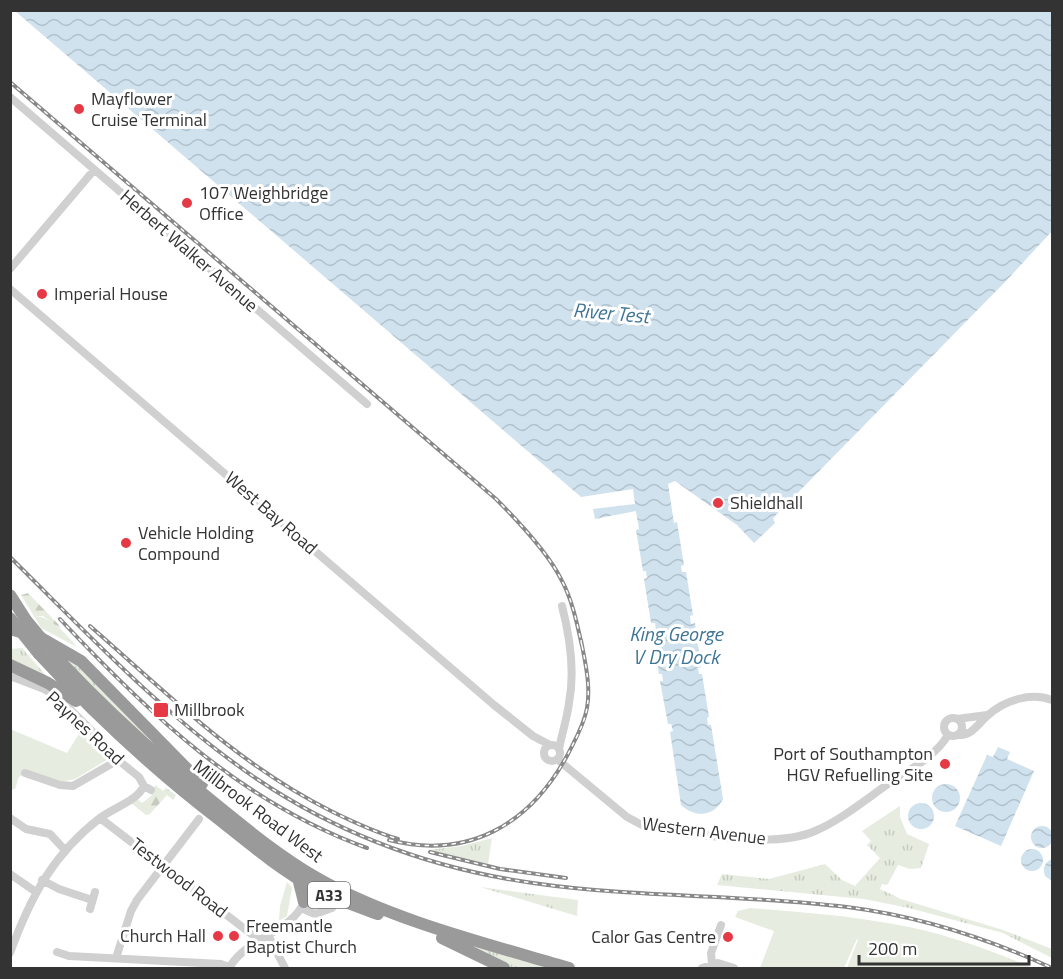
<svg xmlns="http://www.w3.org/2000/svg" width="1063" height="979" font-family="'Titillium Web',sans-serif">
<defs>
<pattern id="grass-tufts" width="24" height="20" patternUnits="userSpaceOnUse" patternTransform="scale(1.5)"><rect width="24" height="20" fill="#e6ecdf"/><path d="M3 7l-1-3M5 7V3M7 7l1-3M15 17l-1-3M17 17v-4M19 17l1-3" fill="none" stroke="#c6cbc0"/></pattern>
<pattern id="forest-firs" width="22" height="20" patternUnits="userSpaceOnUse" patternTransform="scale(1.5)"><rect width="22" height="20" fill="#e6ecdf"/><path d="M5 1l3.5 6h-7zM16 11l3.5 6h-7z" fill="#c6cbc0"/></pattern>
<pattern id="water-waves" width="16" height="10" patternUnits="userSpaceOnUse" patternTransform="scale(1.5)"><rect width="16" height="10" fill="#cfe2ee"/><path d="M0 5q4-4 8 0t8 0" fill="none" stroke="#b2c2cd"/></pattern>
</defs>
<rect width="100%" height="100%" fill="#fff"/>
<path fill="url(#grass-tufts)" d="M34,616C51,616 66,634 77,647L41,628Z
M22,648L48,678L11,661V649Z
M61,653L80,665L177,766L110,708Z
M900,806V817L907,834L929,844L921,868L910,869L898,865L889,882L887,885L882,884L880,889L901,899L1003,930L1052,949V958L1003,933L909,908L864,899L717,885L722,874L769,879L825,864L842,880L855,886L880,858L867,845L871,841L862,831Z
M492,838L488,864L428,850L462,846Z
M287,882L292,888L287,916L279,921L280,906Z
M480,887L578,900L577,916Z
M474,945L548,968H513L473,948Z"/>
<path fill="url(#forest-firs)" d="M28,593L59,625L61,629L43,616H34L21,595Z
M155,785L163,791L166,788L176,795L173,800L167,795L150,814L146,815L130,802L136,798L142,803L151,796Z"/>
<path fill="#e6ecdf" d="M84,726L110,758L75,779L60,782L25,773L19,777L15,789L11,790L10,729L67,753Z
M750,908C798,912 845,915 893,924C941,932 988,949 1033,968H847L858,940L857,939L844,968H760L774,931L735,917L738,911Z"/>
<path fill="url(#water-waves)" d="M15,11H1052V231L1006,281L773,518L775,523L754,543L737,525L675,481L668,484L674,523L677,522L684,565L681,566L682,572H686L693,615L690,616L691,624L695,623L701,667L698,668L699,674H702L709,717L707,718L708,725H711L723,799C714,817 695,818 681,805L670,732L673,731L671,724H668L660,681H663L662,674H659L652,630H656L655,623H651L644,579L647,578L646,571H643L636,530L639,529L636,511L595,519L593,509L635,504L633,489L581,497Z
M998,747L1010,752L1007,759L1034,771L1001,846L955,826L987,755L993,757Z
M932 798a14 14 0 1 1 28 0a14 14 0 1 1-28 0Z
M908 816a13 13 0 1 1 26 0a13 13 0 1 1-26 0Z
M1031 837a11 11 0 1 1 22 0a11 11 0 1 1-22 0Z
M1021 860a11 11 0 1 1 22 0a11 11 0 1 1-22 0Z
M1052,859V881L1045,876C1042,868 1045,862 1052,859Z"/>
<g fill="none" stroke-linecap="round" stroke-linejoin="round">
<path stroke="#d0d0d0" stroke-width="8" d="M10,97L367,404
M10,269L94,170
M10,289L494,705L533,736L550,745
M10,676L44,689L58,697L98,737L118,760L139,777L144,786L151,790
M944 727a9 9 0 1 1 18 0a9 9 0 1 1-18 0Z
M957,719L987,715
M957,735C972,736 977,725 987,716C1004,700 1031,692 1052,700
M544 753a8 8 0 1 1 16 0a8 8 0 1 1-16 0Z
M559,749C562,733 567,719 569,703C575,672 570,637 562,606
M557,759L627,817L642,825C689,833 772,850 815,831C841,820 865,800 888,784C909,770 935,757 948,735
M25,773L60,785L73,786L118,760
M10,818L26,829L50,834L64,849
M100,818L258,939
M10,874L36,892
M42,880L59,889L92,900
M301,908L315,914L332,908
M90,909L95,892
M268,935L285,968
M57,952L69,956L221,964L229,967
M10,953C30,898 53,854 100,818C113,808 137,801 144,786
M116,958L131,911L137,900L199,819
M712,964L711,953L721,925
M229,968C248,936 291,933 304,902
M702,968L718,963L734,968"/>
<path stroke="#9a9a9a" stroke-width="12" d="M10,595L26,620
M10,629L41,638L81,661L202,784
M39,654C97,717 153,769 221,821C251,845 281,870 314,888C335,899 356,906 378,914
M61,662C111,715 161,760 218,806C250,832 282,858 317,878C390,920 488,944 569,968
M10,665L48,683L76,701
M298,878L304,902
M442,938L504,968"/>
<g stroke="#888" stroke-width="4">
<path id="rail" d="M10,82L496,499C517,520 548,553 561,579C572,599 577,623 582,646
M10,557C89,635 165,717 257,779C340,835 434,869 533,883C636,898 742,894 847,907C918,916 987,938 1052,968
M60,619C149,714 242,803 367,848
M90,626C168,694 237,764 331,811C353,822 375,832 398,839
M389,840C468,860 530,825 568,754C575,740 584,725 587,708C591,685 585,662 581,640
M430,852L500,869L566,878"/>
</g>
<use href="#rail" stroke="#fff" stroke-width="1.5" stroke-dasharray="4.5" stroke-linecap="butt"/>
<path stroke="#9a9a9a" stroke-width="12" d="M10,618L39,654
M26,620L61,662"/>
</g>
<g fill="#e63946" stroke="#fff" stroke-width="2">
<circle cx="79" cy="109" r="6"/>
<circle cx="187" cy="203" r="6"/>
<circle cx="42" cy="294" r="6"/>
<circle cx="718" cy="503" r="6"/>
<circle cx="126" cy="543" r="6"/>
<rect x="153" y="702" width="16" height="16" rx="3"/>
<circle cx="945" cy="764" r="6"/>
<circle cx="218" cy="936" r="6"/>
<circle cx="234" cy="936" r="6"/>
<circle cx="728" cy="937" r="6"/>
</g>
<g text-anchor="middle" stroke-width="6" stroke-linejoin="round" paint-order="stroke">
<rect fill="#fff" stroke="#707070" stroke-width="1.5" x="308" y="882" width="42" height="26" rx="4.5"/>
<g font-size="16" font-weight="bold" fill="#333">
<text x="329" y="901">A33</text>
</g>
<g font-size="18" fill="#333" stroke="#fff" text-anchor="start">
<text x="91" y="105">Mayflower<tspan x="91" dy="21">Cruise Terminal</tspan></text>
<text x="199" y="199">107 Weighbridge<tspan x="199" dy="21">Office</tspan></text>
<text x="54" y="300">Imperial House</text>
<text x="730" y="509">Shieldhall</text>
<text x="138" y="539">Vehicle Holding<tspan x="138" dy="21">Compound</tspan></text>
<text x="174" y="716">Millbrook</text>
<text x="933" y="760" text-anchor="end">Port of Southampton<tspan x="933" dy="21">HGV Refuelling Site</tspan></text>
<text x="246" y="932">Freemantle<tspan x="246" dy="21">Baptist Church</tspan></text>
<text x="206" y="942" text-anchor="end">Church Hall</text>
<text x="716" y="943" text-anchor="end">Calor Gas Centre</text>
</g>
<g font-size="18" fill="#333" stroke="#fff">
<text transform="translate(189 251) rotate(41)" y="6">Herbert Walker Avenue</text>
<text transform="translate(271 513) rotate(41)" y="6">West Bay Road</text>
<text transform="translate(85 728) rotate(43)" y="6">Paynes Road</text>
<text transform="translate(258 811) rotate(37)" y="6">Millbrook Road West</text>
<text transform="translate(704 831) rotate(7)" y="6">Western Avenue</text>
<text transform="translate(179 878) rotate(38)" y="6">Testwood Road</text>
</g>
<g font-size="20" font-style="italic" fill="#3f7597" stroke="#fff">
<text transform="translate(611 313) rotate(5)" y="7">River Test</text>
<text x="676" y="641">King George<tspan x="676" dy="23">V Dry Dock</tspan></text>
</g>
</g>
<rect width="1063" height="979" fill="none" stroke="#333333" stroke-width="24"/>
<path d="M859 955v9h170v-9" fill="none" stroke="#333333" stroke-width="3"/>
<text x="868" y="955" font-size="18" fill="#333333" stroke="#ffffff" stroke-width="4.5" paint-order="stroke">200 m</text>
</svg>
